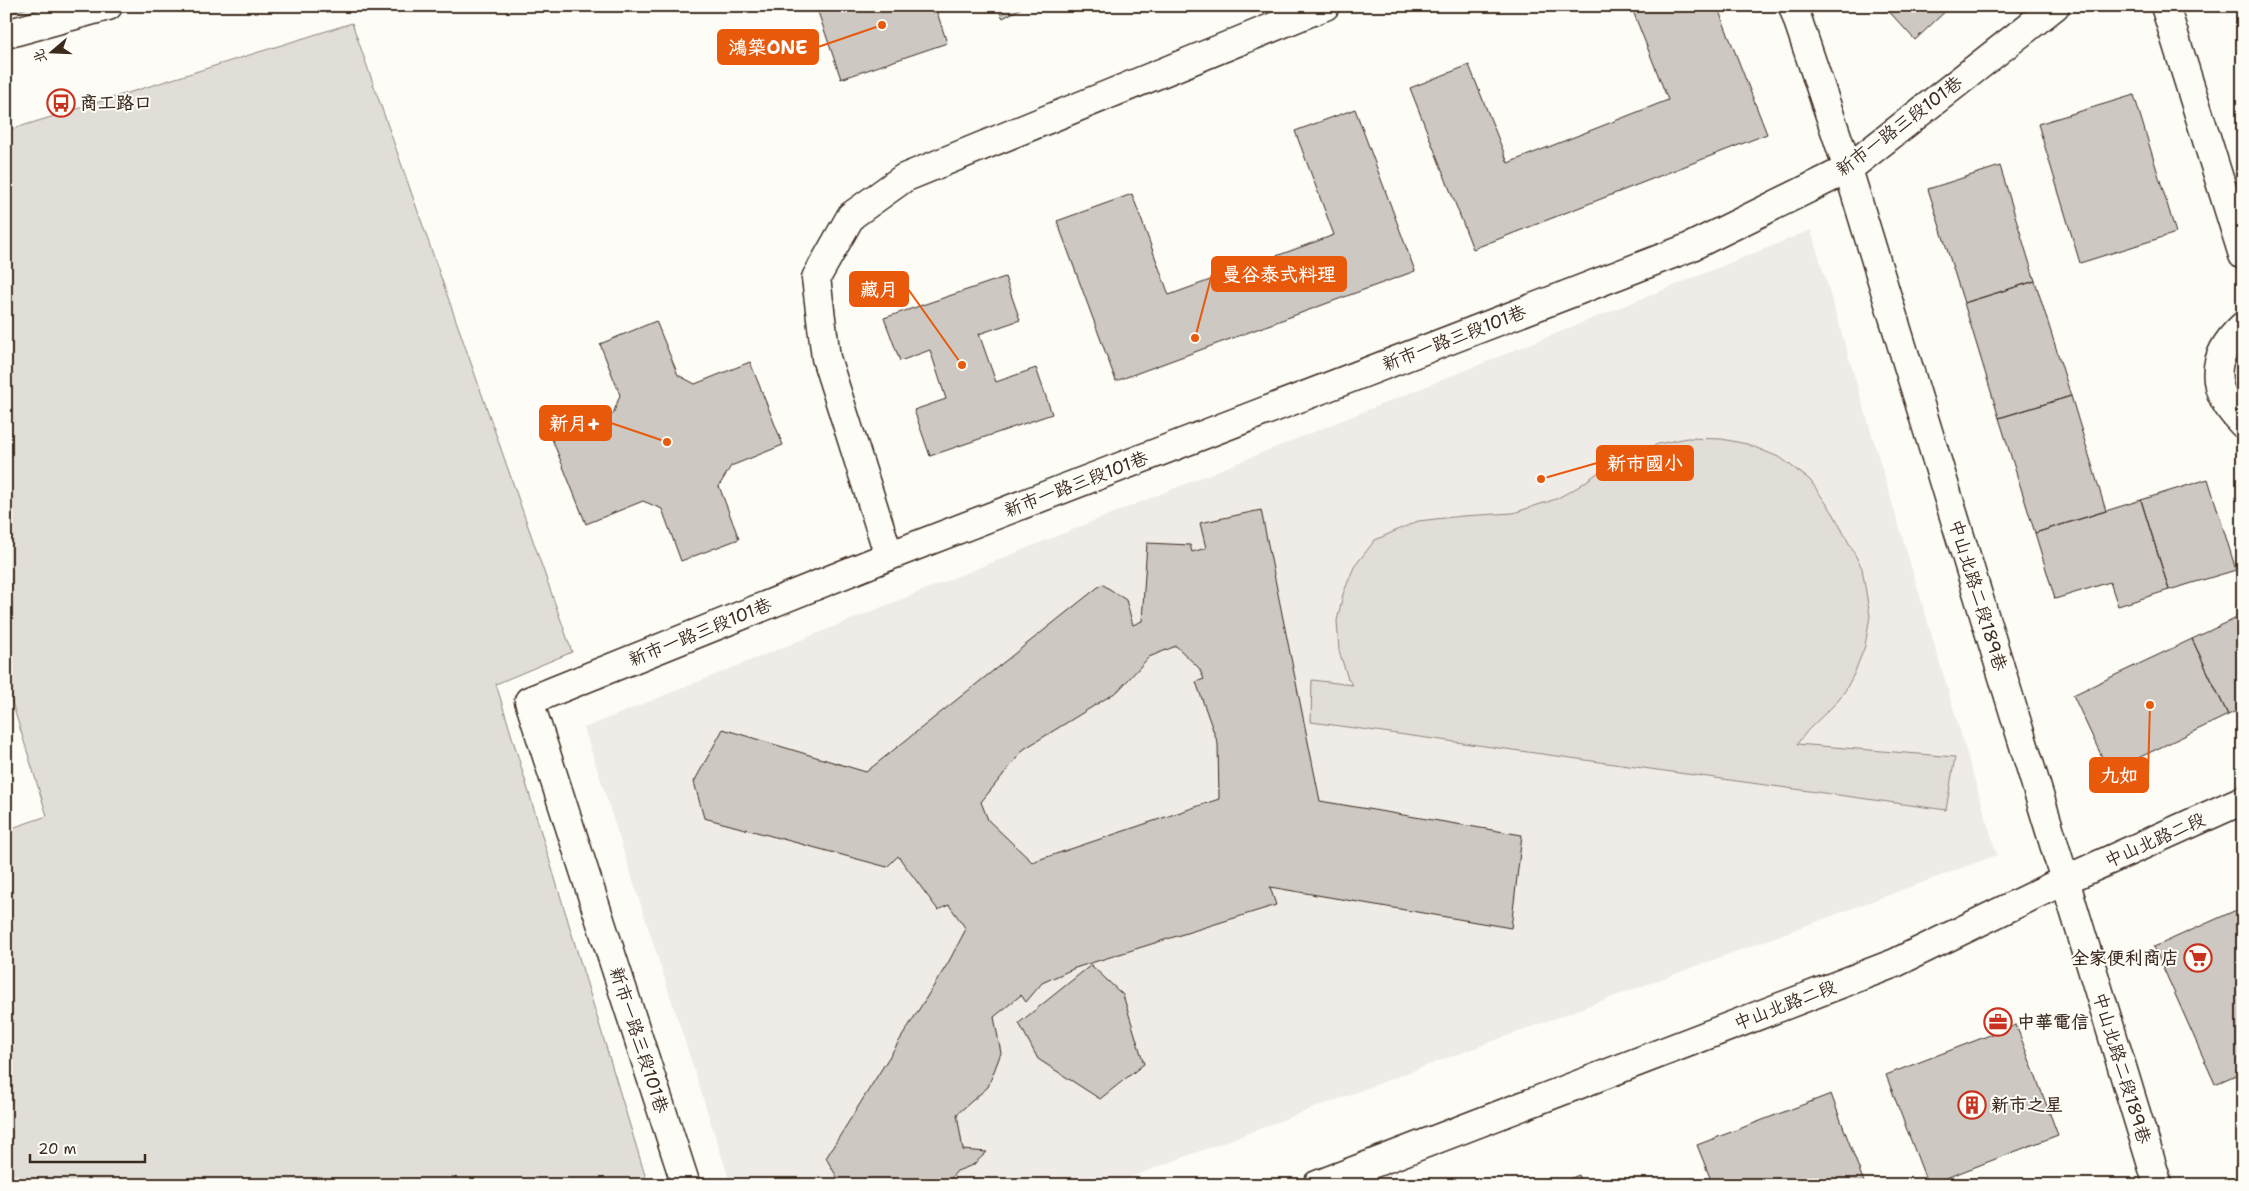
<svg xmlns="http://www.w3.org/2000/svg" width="2249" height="1191" font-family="'Shantell Sans','LXGW WenKai TC',sans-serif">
<rect width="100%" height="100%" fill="#fdfcf7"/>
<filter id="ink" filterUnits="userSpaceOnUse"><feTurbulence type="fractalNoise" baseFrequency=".02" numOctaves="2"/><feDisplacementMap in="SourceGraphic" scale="10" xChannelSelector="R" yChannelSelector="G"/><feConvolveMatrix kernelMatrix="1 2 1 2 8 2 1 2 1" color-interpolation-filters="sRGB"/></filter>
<g filter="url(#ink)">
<path fill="#efece7" d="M1811,230L1997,855L1431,1064L1110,1185H731L584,728Z"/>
<path fill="#e1ded7" stroke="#8e847a" d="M352,23L572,652L496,684L648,1185H6V830L47,816L6,683V131Z
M1687,438L1722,439L1747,444L1781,458L1810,480L1833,513L1862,568L1870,616L1865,646L1854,674L1845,691L1834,705L1808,730L1797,744L1955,757L1946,810L1311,722L1312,680L1353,685L1348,679L1339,651L1337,621L1343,594L1354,567L1375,540L1418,521L1462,516L1513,513L1556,499L1578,487L1610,464L1658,444Z"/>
<path fill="#cdc8c2" stroke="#3b2a1e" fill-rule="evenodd" d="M816,6H935L947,43L841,79Z
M996,6H1025L1003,18Z
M1631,6H1717L1767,134L1473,249L1410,88L1469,65L1508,163L1668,100Z
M1884,6H1951L1915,40Z
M2134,95L2176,233L2080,263L2038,124Z
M1355,109L1415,271L1116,381L1057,221L1132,194L1169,295L1334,235L1295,131Z
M2000,166L2035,281L1964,303L1928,189Z
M1005,277L1020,320L979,334L996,382L1036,368L1052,414L930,456L914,410L946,399L930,350L900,361L884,318Z
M2035,281L2071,396L1999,418L1964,303Z
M656,321L678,375L695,384L750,362L783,445L731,466L719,486L739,539L681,561L662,509L643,501L586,524L552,439L613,414L620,395L600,344Z
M2071,396L2106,511L2035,533L1999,418Z
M2208,479L2236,570L2169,590L2141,500Z
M2141,500L2169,590L2118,606L2110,582L2055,599L2035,533Z
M1261,510L1320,801L1522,835L1511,928L1270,887L1276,905L1075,968L1042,983L1026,1002L1021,995L994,1017L1001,1053L988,1087L957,1114L963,1150L987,1152L973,1165L957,1171L945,1185H922L915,1179L911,1185L841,1184L826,1158L948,963L966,929L949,905L938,910L898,856L887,867L704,818L694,782L723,729L866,772L1102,584L1126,600L1133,625L1142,621L1147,543L1190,545L1192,552L1206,548L1200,523ZM1176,646L1199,668L1204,679L1196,682L1218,744L1219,799L1032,862L988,820L981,802L1024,749L1118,691L1149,657Z
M2243,615V708L2228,715L2192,639Z
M2192,639L2228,715L2109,772L2073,695Z
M2243,907V1072L2215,1084L2154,947Z
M1091,965L1123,995L1144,1064L1100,1099L1038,1059L1019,1023Z
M2016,1025L2058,1135L1928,1185L1886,1075Z
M1831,1094L1865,1185H1713L1697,1145Z
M1579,1175L1582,1185H1554Z"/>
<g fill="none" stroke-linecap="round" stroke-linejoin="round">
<g stroke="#3b2a1e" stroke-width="31">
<path id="minor" d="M1793,6L1848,169L2158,1185
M2165,6L2243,255
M2243,326C2208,358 2210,391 2243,424
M889,556L826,358L816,278L851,216L904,178L1325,6
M686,1185L529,701L889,556L1688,248L1848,169L2055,6"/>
</g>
<g stroke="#3b2a1e" stroke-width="31">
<path id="tertiary" d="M1317,1185L1895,963L2065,880L2243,800"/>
</g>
<g stroke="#3b2a1e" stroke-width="31">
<path id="primary" d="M6,34L108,6"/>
</g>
<use href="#minor" stroke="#fdfcf7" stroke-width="28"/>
<use href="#tertiary" stroke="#fdfcf7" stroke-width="28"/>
<use href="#primary" stroke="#fdfcf7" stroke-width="28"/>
<path stroke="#3b2a1e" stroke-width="1" d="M6,14L35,6"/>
</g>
</g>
<defs>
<g id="bus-ring" transform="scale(1.4375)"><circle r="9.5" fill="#fdfcf7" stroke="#c8321e" stroke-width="1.5"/><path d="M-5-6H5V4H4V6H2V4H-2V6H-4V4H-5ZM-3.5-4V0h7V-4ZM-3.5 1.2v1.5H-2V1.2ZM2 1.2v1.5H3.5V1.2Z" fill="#c8321e"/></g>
<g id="supermarket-ring" transform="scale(1.4375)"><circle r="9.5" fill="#fdfcf7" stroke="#c8321e" stroke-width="1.5"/><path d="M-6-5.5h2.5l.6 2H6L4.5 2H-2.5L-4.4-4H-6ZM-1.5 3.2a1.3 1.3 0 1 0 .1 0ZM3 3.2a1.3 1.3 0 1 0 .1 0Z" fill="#c8321e"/></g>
<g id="office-ring" transform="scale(1.4375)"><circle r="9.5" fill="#fdfcf7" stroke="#c8321e" stroke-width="1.5"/><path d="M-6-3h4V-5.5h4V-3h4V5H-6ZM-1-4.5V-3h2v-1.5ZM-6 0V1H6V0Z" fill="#c8321e"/></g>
<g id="building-ring" transform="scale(1.4375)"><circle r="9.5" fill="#fdfcf7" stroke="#c8321e" stroke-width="1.5"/><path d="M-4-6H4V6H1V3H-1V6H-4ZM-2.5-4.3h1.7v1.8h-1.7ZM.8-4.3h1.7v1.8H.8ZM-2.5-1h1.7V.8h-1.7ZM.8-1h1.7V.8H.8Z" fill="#c8321e"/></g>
</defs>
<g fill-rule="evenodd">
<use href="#bus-ring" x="61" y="103"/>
<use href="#supermarket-ring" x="2198" y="958"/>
<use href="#office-ring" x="1998" y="1022"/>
<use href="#building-ring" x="1972" y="1105"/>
</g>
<g text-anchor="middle" stroke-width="4" stroke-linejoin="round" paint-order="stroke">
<g font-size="18" font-weight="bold" fill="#3b2a1e" stroke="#fdfcf7" text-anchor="start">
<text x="80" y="109">商工路口</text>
<text x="2179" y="964" text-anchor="end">全家便利商店</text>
<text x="2017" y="1028">中華電信</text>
<text x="1991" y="1111">新市之星</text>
</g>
<g font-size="18" fill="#3b2a1e" stroke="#fdfcf7">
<text transform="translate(1899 126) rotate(-37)" y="6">新市一路三段101巷</text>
<text transform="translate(1454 338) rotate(-21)" y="6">新市一路三段101巷</text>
<text transform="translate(1076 484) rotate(-21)" y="6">新市一路三段101巷</text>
<text transform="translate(1978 595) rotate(73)" y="6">中山北路二段189巷</text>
<text transform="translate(700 632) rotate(-22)" y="6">新市一路三段101巷</text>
<text transform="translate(2155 840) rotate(-24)" y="6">中山北路二段</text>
<text transform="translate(1785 1005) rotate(-21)" y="6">中山北路二段</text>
<text transform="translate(639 1040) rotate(72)" y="6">新市一路三段101巷</text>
<text transform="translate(2122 1068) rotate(73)" y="6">中山北路二段189巷</text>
</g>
</g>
<path fill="none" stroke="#e8590c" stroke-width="2" d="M882 25L818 47M1195 338L1212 274M962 365L908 289M667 442L611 423M1541 479L1597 463M2150 705L2148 775"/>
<g fill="#e8590c" stroke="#fdfcf7" stroke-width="2">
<circle cx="882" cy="25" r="5"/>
<circle cx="1195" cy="338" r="5"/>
<circle cx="962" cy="365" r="5"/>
<circle cx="667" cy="442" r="5"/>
<circle cx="1541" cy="479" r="5"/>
<circle cx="2150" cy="705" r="5"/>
</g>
<g fill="#e8590c" stroke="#e8590c" stroke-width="2">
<rect x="718" y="30" width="100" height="34" rx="5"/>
<rect x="1212" y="257" width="134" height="34" rx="5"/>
<rect x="850" y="272" width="58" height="34" rx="5"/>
<rect x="540" y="406" width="71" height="34" rx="5"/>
<rect x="1597" y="446" width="96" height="34" rx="5"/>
<rect x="2090" y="758" width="58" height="34" rx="5"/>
</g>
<g font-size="19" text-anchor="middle" font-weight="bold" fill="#fff">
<text x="768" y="54">鴻築ONE</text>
<text x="1279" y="281">曼谷泰式料理</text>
<text x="879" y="296">藏月</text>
<text x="575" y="430">新月+</text>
<text x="1645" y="470">新市國小</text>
<text x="2119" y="782">九如</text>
</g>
<rect width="2249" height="1191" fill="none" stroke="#fdfcf7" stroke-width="25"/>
<rect x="12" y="12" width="2224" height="1166" fill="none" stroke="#3b2a1e" stroke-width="2" filter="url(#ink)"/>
<g transform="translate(52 52) rotate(251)" stroke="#fdfcf7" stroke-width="4" paint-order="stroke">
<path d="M0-4L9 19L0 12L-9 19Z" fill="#3b2a1e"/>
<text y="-8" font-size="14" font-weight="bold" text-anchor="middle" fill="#3b2a1e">北</text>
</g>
<path d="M30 1154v8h115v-8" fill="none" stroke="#3b2a1e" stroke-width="2.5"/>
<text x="38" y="1154" font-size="15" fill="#3b2a1e" stroke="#fdfcf7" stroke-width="4" paint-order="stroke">20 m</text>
</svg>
